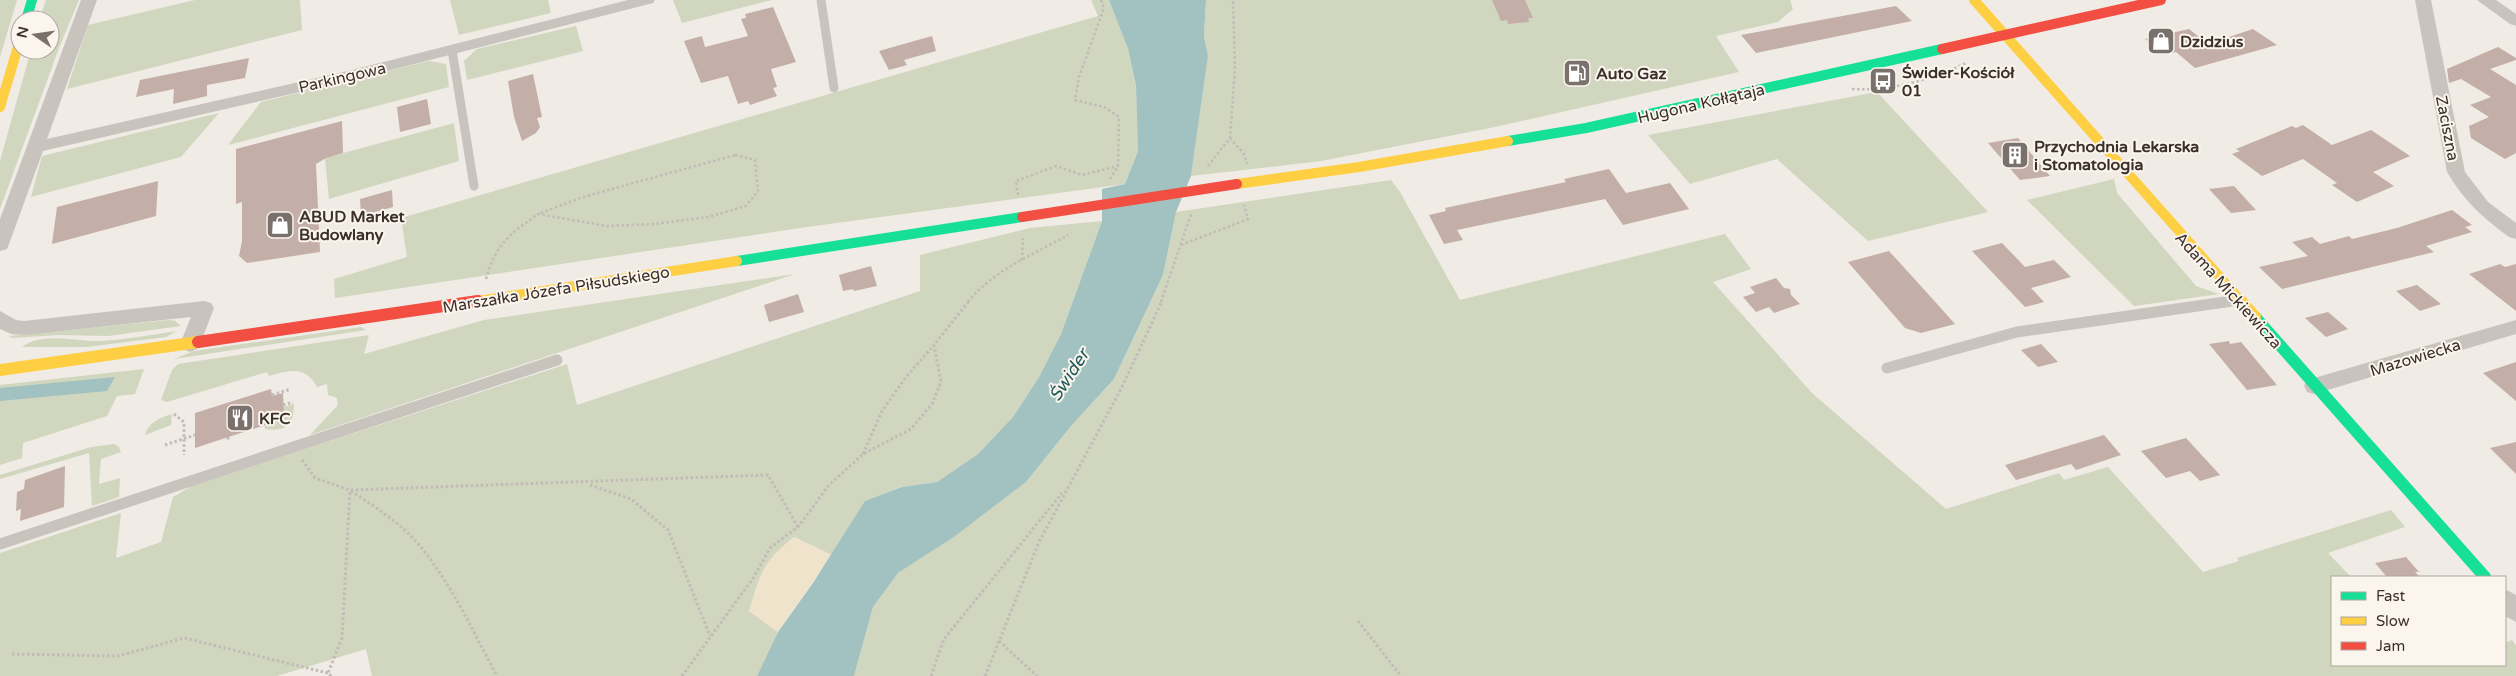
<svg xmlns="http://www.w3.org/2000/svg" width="2516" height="676" font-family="'Varela Round',sans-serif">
<rect width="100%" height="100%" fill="#f0ebe5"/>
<path fill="#d1d6bf" d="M0,0H17L0,57Z
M46,0H79L59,48L0,209V161L31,50H50V20H39Z
M195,0H300L302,30L67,89L88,25Z
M450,0H548L551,13L459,35Z
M673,0H772L682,23Z
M1091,0H1109L1128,49L1136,87L1138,151L1125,184L807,227L335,298L334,279L407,257L401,218L1098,16Z
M1206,0H1790L1793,9L1778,22L1716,36L1739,72L1495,127L1321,161L1191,176L1208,56L1204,36Z
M576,26L583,51L467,80L464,61L477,49Z
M429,61L446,64L449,87L228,145L261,102Z
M1877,92L1988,212L1868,241L1777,159L1690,184L1648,135Z
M219,113L181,157L31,197L42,156Z
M454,123L459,161L329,199L325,158Z
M2114,179L2117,193L2196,286L2219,294L2134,306L2027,200Z
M1391,180L1400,192L1460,300L1725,234L1751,269L1713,282L1812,393L1946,509L2059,473L2064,480L2108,467L2203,572L2239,561L2237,558L2391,510L2405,527L2328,553L2351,577H2332V665H2505V643L2512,640L2516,645V676H854L873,607L898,573L954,537L1026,482L1071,426L1114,379L1163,275L1176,212Z
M1102,221L1061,334L1039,377L1013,417L978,454L937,482L902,487L866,501L832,555L794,537L749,611L778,632L757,676H372L366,649L277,676H0V553L121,513L116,558L161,542L173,497L192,486L567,364L577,405L920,291V255L1030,228Z
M795,274L310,435L338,405L337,398L328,395L327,384L317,387C306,365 289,370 269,376L267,372L167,402L161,400L172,370L178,364L369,335L364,354L484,320Z
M169,320L175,321L181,326L108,336L59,335L12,338L9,336Z
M361,327L366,330L174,359L194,351Z
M176,331L166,337L87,347H22C42,331 79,342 102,341C127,339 152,335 176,331Z
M144,369L135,394L117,396L107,416L23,443L22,458L0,465V385Z
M294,404C294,425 285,432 265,429V425L283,407Z
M172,414L171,425L145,435C149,422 159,418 172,414Z
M114,444L119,447L121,452L101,459L99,484L120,478L119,497L92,506L89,453L0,479V475L91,447Z"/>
<path fill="#efe3cc" d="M794,537L832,555L778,632L749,611C760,574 763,561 794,537Z"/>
<path fill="#a1c2c1" d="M1109,0H1206L1204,36L1208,56L1191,176L1176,212L1163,275L1114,379L1071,426L1026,482L954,537L898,573L873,607L854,676H757L778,632L813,583L865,501L902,487L937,482L978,454L1013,417L1039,377L1061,334L1102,221V189L1125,184L1138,151L1136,86L1128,49Z
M115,377L107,391L0,401V388Z"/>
<path fill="#c3afa7" d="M1492,0H1525L1533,18H1528L1529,22L1508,24L1507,20L1501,21Z
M1896,6L1912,21L1756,53L1741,35Z
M773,7L796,62L771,69L777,87L773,88L777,96L750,105L748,101L738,104L728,76L701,83L684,41L702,36L705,47L748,36L741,19L746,18L745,14Z
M2189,29L2208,44L2253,29L2277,45L2195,68L2176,52L2164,55L2145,39Z
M932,36L936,51L904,60L907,65L889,70L879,51Z
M2498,47L2516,58V60L2490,69L2516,85V153L2505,159L2471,138L2469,126L2489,117L2470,105L2491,97L2461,79L2449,83L2447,69Z
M249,58L245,78L207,85V96L173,104L174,89L136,97L140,80Z
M533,74L542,117L537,118L540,127L536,133L522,141L514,117L508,81Z
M427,99L431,124L400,132L397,107Z
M342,121L343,153L326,158L316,164L320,252L247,263L239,256L242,241V202L236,204V149Z
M2303,125L2332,145L2371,130L2410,156L2373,172L2394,186L2357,202L2332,185L2337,183L2303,159L2262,176L2232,154L2240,151L2236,149L2292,126L2296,128Z
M2018,138L2050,176L2020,180L1988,143Z
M1609,169L1626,193L1670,183L1689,209L1623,225L1605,199L1457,230L1463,240L1444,244L1429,215L1446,211L1445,208L1566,182L1564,179Z
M158,181L156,216L52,244L57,207Z
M2234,186L2256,210L2231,213L2209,189Z
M392,190L393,207L361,216L360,199Z
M2452,210L2472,225L2465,227L2472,232L2426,246L2434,252L2282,289L2259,267L2308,256L2292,242L2312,237L2320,244L2349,236L2352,239L2397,228Z
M2002,243L2025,267L2054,260L2071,277L2031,288L2044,302L2025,307L1972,251Z
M1889,251L1929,295L1955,324L1921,333L1905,328L1848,262Z
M2500,264L2505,267L2516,264V311L2469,274Z
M871,266L877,286L854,291L853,289L843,291L839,275Z
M1776,278L1784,288L1790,289L1791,295L1800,304L1774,313L1769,307L1756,312L1743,297L1755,293L1750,287Z
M2417,285L2441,304L2420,311L2396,291Z
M798,294L804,312L769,322L764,305Z
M2328,312L2348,329L2326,337L2305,318Z
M2229,341L2230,344L2241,342L2277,385L2247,390L2209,344Z
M2041,344L2058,362L2038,367L2021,350Z
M2516,362V401L2483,373Z
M271,389L272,396L283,393L284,419L195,448V413Z
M2104,435L2121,455L2076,470L2071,464L2016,480L2005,465Z
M2186,438L2220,475L2200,481L2190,471L2166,478L2141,451Z
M2516,442V474L2490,448Z
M65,466L64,507L20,521L21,509L16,511L17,492L24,489L25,480Z
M2406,557L2419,572H2415L2420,577H2387L2375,563Z"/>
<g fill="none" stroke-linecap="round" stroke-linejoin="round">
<path stroke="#c2bbb6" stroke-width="2.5" stroke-dasharray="2.5 2.5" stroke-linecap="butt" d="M1101,0L1104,8L1079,77L1075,100L1104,107L1119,117L1118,166L1109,181
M1852,89C1892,91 1930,80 1966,63
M1230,138L1244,154L1247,164
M735,155L755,160L758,191L746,206L708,217L655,224L607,226L538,214L583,197Z
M1208,166L1230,138L1235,68L1233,0
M1018,195L1016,181L1056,166L1082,175L1118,166
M1181,245L1248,219L1244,205
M1022,260L1023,238
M486,279C495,245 510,234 538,214
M968,302C992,271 1034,254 1068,235
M1161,302L1191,214"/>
<path stroke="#c2bbb6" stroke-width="3" stroke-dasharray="2.5 2.5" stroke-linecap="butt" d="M272,395L291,389
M283,405L293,402
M174,414L184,422V455
M228,437V440
M165,445L195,435
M863,454L882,411L906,377L934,345
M302,460L315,478L350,490L768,475L798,527
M590,485L631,499L668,530L710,636
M351,491C375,507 401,523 420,546C452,585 474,633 497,676
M1358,621L1401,676
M999,641L1037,676
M12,654L118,656L184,638L328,673
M331,676L328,673L342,638L350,491
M682,676L754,577L770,548L798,527L829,485L863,454L911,429L932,404L941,382L934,345L969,301
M931,676L944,639L1062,493
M985,676L1039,542L1122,387L1162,301"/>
<path stroke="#c9c3be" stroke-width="9" d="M821,0L834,88
M452,50L474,186
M2224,302L2238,300"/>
<path stroke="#c9c3be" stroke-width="11" d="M1887,368L2017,332L2232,301
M0,544L557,360"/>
<path fill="#c9c3be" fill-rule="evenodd" d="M81,0H97L47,139L352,70L628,0H655L653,3L352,80L43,151L9,244L7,249L0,251V219Z
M2415,0H2431L2465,172L2488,202L2516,223V239L2509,237C2483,218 2463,200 2447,172Z
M2477,0H2496L2516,14V26L2510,24Z
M204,301L211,303L214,308L200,344L197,349L190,352L183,349L180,344L191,317L24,335L11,334L0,329V311L16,320L24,321Z
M2516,320V334L2314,394L2307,392L2304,386L2307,380L2314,378Z
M2505,589L2516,595V622L2505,616Z"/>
<path stroke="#16e098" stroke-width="10" d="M26,20L32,0
M1508,141L1586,128L1942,49
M737,261L1022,217"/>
<path stroke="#16e098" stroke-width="12" d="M2255,317L2485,577"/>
<path stroke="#ffcf43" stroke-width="10" d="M1974,0L2242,302
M0,107L20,40
M1237,184L1359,167L1508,141
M478,301L737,261"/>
<path stroke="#ffcf43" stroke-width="12" d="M2241,301L2255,317
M0,370L198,342"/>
<path stroke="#f24e42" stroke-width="10" d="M1942,49L2161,0
M471,302L478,301"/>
<path stroke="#f24e42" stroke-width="12" d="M198,342L478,301"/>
<path stroke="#f24e42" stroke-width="10" d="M1022,217L1237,184"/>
</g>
<defs>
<g id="shop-square" transform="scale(1.4375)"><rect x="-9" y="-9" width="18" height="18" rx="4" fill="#7a716c" stroke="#fbf5ee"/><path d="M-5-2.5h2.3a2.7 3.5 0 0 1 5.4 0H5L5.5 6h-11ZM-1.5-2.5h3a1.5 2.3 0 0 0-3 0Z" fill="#fff"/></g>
<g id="fuel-square" transform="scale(1.4375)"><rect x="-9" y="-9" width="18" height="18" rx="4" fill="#7a716c" stroke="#fbf5ee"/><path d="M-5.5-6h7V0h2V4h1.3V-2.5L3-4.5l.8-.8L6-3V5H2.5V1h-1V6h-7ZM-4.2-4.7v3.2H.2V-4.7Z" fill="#fff"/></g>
<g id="bus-square" transform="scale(1.4375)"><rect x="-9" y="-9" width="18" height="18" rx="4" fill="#7a716c" stroke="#fbf5ee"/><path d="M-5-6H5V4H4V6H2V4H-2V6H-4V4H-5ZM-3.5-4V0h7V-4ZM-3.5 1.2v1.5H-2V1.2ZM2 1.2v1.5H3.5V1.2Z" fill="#fff"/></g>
<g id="building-square" transform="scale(1.4375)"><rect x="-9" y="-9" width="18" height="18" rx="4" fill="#7a716c" stroke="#fbf5ee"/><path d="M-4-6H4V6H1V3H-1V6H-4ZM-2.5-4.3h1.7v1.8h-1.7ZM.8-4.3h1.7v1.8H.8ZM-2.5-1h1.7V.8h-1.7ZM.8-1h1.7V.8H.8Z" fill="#fff"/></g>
<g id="restaurant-square" transform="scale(1.4375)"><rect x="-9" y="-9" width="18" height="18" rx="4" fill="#7a716c" stroke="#fbf5ee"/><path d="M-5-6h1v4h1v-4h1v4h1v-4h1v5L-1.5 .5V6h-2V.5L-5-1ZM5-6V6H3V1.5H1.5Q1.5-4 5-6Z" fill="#fff"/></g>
</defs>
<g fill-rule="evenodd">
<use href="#shop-square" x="2161" y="41"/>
<use href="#fuel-square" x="1577" y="73"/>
<use href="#bus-square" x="1883" y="81"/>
<use href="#building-square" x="2015" y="155"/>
<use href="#shop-square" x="280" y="225"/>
<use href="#restaurant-square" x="240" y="418"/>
</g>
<g text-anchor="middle" stroke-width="4" stroke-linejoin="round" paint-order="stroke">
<g font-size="16" font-weight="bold" fill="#3b302b" stroke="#fbf5ee" text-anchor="start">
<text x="2180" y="47">Dzidzius</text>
<text x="1902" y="78">Świder-Kościół<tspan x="1902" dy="18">01</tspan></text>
<text x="1596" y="79">Auto Gaz</text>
<text x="2034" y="152">Przychodnia Lekarska<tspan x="2034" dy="18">i Stomatologia</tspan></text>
<text x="299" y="222">ABUD Market<tspan x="299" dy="18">Budowlany</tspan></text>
<text x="259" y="424">KFC</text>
</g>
<g font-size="16" fill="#3b302b" stroke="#fbf5ee">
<text transform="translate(342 77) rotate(-13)" y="6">Parkingowa</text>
<text transform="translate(1701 103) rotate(-13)" y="6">Hugona Kołłątaja</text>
<text transform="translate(2448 128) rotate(79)" y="6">Zaciszna</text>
<text transform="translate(556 289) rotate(-9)" y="6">Marszałka Józefa Piłsudskiego</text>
<text transform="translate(2229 290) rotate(48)" y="6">Adama Mickiewicza</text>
<text transform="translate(2415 357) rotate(-17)" y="6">Mazowiecka</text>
</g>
<g font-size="18" font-style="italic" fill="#1f5a5e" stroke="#fbf5ee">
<text transform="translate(1069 375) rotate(-57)" y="6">Świder</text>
</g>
</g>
<rect x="2331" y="576" width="175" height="90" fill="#fbf5ee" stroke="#aea6a0"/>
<rect x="2341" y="592" width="25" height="8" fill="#16e098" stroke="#aea6a0"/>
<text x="2376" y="601" font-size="15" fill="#3b302b">Fast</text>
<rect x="2341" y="617" width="25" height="8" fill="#ffcf43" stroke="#aea6a0"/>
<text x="2376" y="626" font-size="15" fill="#3b302b">Slow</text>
<rect x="2341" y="642" width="25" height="8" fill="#f24e42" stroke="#aea6a0"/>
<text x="2376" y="651" font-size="15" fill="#3b302b">Jam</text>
<g transform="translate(35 35) rotate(283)"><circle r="24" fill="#fbf5ee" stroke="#aea6a0"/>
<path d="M0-4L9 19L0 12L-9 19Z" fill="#7a716c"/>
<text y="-8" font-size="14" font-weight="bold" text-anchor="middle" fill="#3b302b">N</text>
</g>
</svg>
